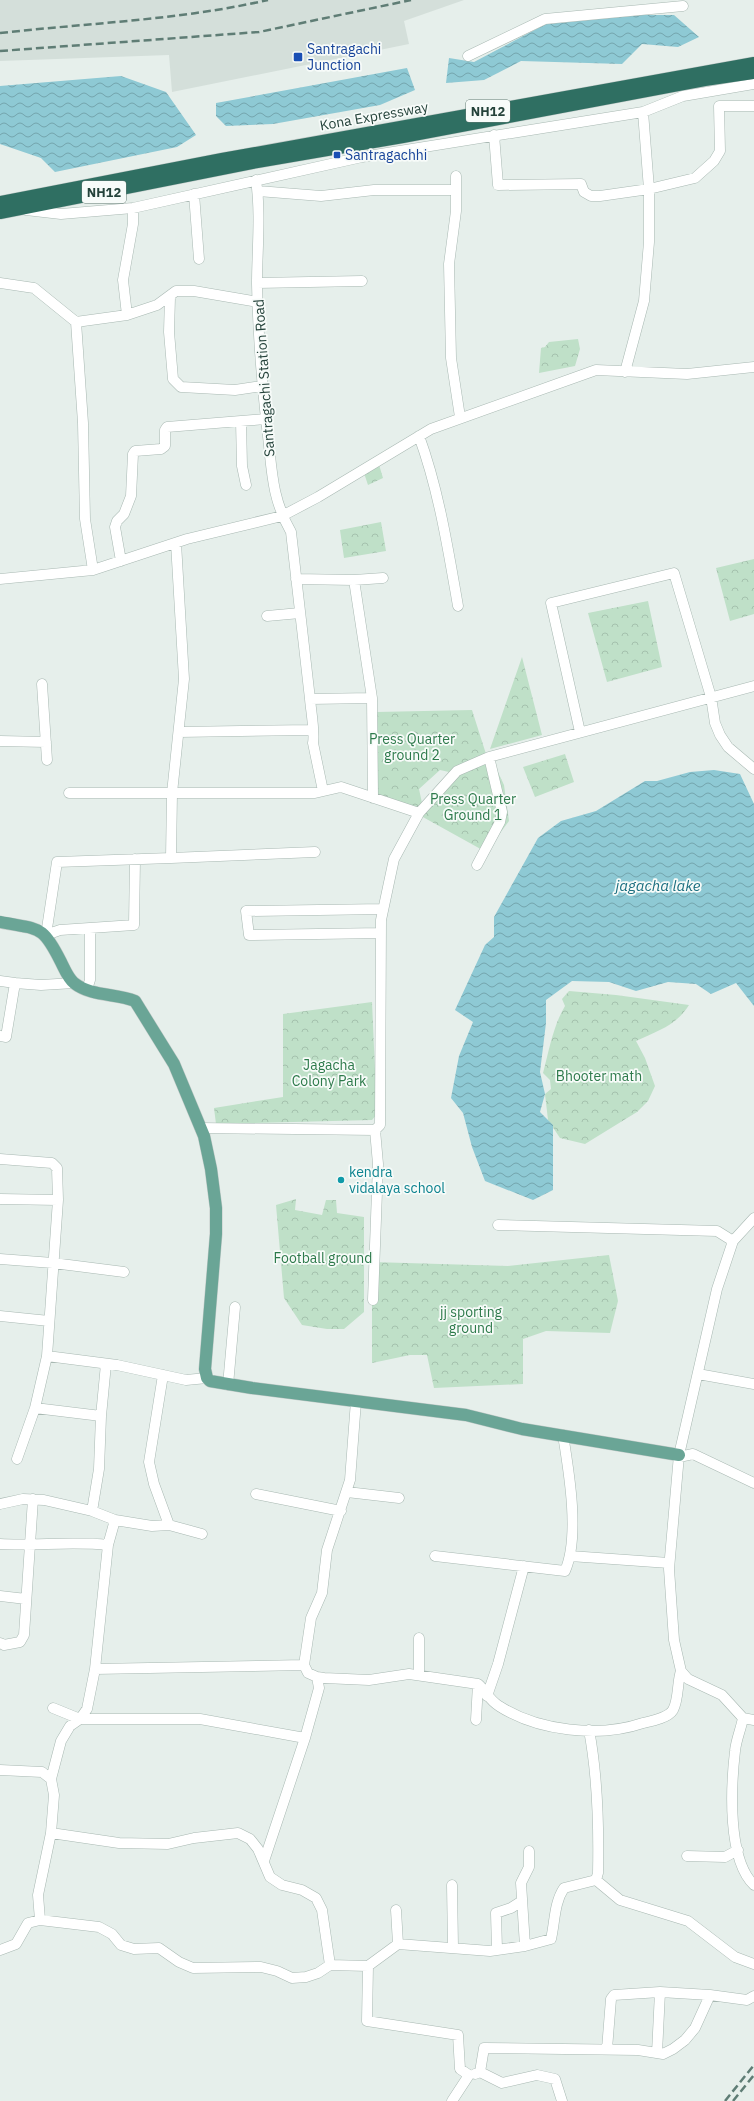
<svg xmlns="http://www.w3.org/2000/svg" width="754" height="2101" font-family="'IBM Plex Sans',sans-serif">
<defs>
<pattern id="forest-crowns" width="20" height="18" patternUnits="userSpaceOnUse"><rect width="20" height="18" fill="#bfe0c8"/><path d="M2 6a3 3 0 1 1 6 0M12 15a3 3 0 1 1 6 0" fill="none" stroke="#a4c1ad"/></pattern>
<pattern id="water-waves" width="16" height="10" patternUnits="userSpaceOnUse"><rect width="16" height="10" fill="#8ec9d4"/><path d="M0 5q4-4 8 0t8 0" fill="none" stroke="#74a5ad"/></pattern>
</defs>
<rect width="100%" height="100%" fill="#e6efeb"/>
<path fill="#d4dfda" d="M0,0H464L404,21L409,44L172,92L169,55L0,61Z"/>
<path fill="url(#forest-crowns)" d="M578,339L580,349L575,366L539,373L541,348L545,347L549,342Z
M377,458L383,478L368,485L362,467Z
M381,522L386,551L344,558L340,530Z
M754,559V614L730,621L716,568Z
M648,601L662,667L607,682L588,613Z
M522,657L542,735L490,749Z
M472,710L486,754L449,772L440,770L419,789L422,803L418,809L376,795V712Z
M565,754L574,782L535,797L523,767Z
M492,759L504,785L509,821L486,852L421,816L460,773Z
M569,991L616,995L689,1005C676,1026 657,1031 636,1041L645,1058L655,1086L648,1101L637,1112L585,1144L560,1138L548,1120L545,1094L551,1089L550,1080L543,1073C549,1051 553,1026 565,1006L562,999Z
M372,1002L376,1093L378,1113L372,1120L216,1124L214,1108L283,1097V1014Z
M296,1199L295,1210L322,1215L326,1200H336L337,1213L364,1217V1312L344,1329H327L302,1325L284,1298L276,1205Z
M609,1255L618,1301L610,1333L546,1331L523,1339V1384L434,1388L427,1355H410L372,1363V1262L508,1266Z"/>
<path fill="url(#water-waves)" d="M641,15H674L699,37L678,47L642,44L622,64L521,61L484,80L446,83L449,58L474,62L546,24Z
M407,68L415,90L380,105L273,124L226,126L216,116V103Z
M121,76L166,92L196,135L177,147L55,172L41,158L0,144V86Z
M714,770L740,774L754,804V1006L736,983L711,994L696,984L668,982L636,991L609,982L572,981L546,1000V1023L540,1072L545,1094L540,1112L553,1125V1190L533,1200L485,1181L472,1147L463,1113L451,1098L459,1056L473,1022L455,1010L485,945L494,937V917L538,838L561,821L596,811L645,781H657L690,772Z"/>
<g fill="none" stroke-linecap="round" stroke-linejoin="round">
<g stroke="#a8b8b2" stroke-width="11">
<path id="minor" d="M468,56L545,19L683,6
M494,135L498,185L581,184L584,192L591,196H600L649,189L695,178L714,161L720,151L719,106H754
M456,176V211L449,264L451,358L460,417
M256,180C261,215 257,250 257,284C258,335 262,385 268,436C272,472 272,499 291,532L310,699L372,698L373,798
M258,191L321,196L374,190H456
M194,194L199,259
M26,210L61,214L133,208L362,157L643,112L683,96L754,84
M0,283L34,288L76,322
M257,283L362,281
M170,297L169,332L173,379L181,387L235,390L262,386
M127,315L123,280L133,224V208
M625,372L644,301L649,242V189L643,112
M241,421L242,466L246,485
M419,436C439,491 448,549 458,606
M121,561L115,527L117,521L124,514L131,496L133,454L135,451L161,449L165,446V430L167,427L265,419
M93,570L85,519L83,423L76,322L127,315L157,305L176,291H194L258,302
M0,579L93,570L187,539L282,516L318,497L431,429L596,370L687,374L754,367
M296,579L354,580L383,578
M354,580L372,698
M267,616L300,613
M42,684L47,760
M310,699C311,711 315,733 313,743L323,791
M179,732L312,730
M580,732L551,603L674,573L711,697L715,723L720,735L728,747L754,769
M0,741L46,742
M69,793H315L341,787L419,813
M171,858L315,852
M135,859L134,925L60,930L46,935L57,862L171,858L172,793L184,679L176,543
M477,865L500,822L502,812L489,757
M381,933L249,935L246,911L383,909
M0,981L15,983L6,1037L0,1036
M15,983L41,985L74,983
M87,989L90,980V928
M200,1128L375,1130L380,1125L381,920L394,859L419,813L457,771L489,757L754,686
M0,1159L52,1163L57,1168L58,1200L47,1356
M0,1199L58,1200
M754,1218L733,1241L717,1289L679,1455L669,1569L674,1640L681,1671L688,1679L722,1695L743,1718C741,1729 736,1740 735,1751C731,1786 727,1859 754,1885
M498,1225L717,1231L733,1241
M0,1259L53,1263L124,1272
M373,1300L378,1164L375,1130
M0,1316L49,1321
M106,1364L101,1416L35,1408L47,1356L117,1365L186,1380L207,1378
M698,1374L754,1384
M163,1375L149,1462L154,1484L169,1525
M228,1385L235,1307
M356,1401L350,1480L327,1550L322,1593L311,1618L304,1665L308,1673L317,1677L324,1678L369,1680L409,1674L478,1684C486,1691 489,1700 499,1706C538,1731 599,1738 643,1723C652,1721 668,1718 673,1710C679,1699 677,1682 681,1671
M679,1457L693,1454L754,1483
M17,1459L35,1408
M347,1492L399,1498
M256,1494L341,1511
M0,1504L23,1499L44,1500L92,1511L99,1469L101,1416
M92,1511L115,1520L152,1526L169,1525L202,1534
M0,1544C36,1546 72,1541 108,1545
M435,1556L565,1571C580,1537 569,1472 563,1435
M570,1556L669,1563
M0,1596L26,1599
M0,1643L4,1645L20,1642L24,1635L33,1499
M95,1669L304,1665
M419,1675V1638
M487,1696L498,1664L524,1566
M53,1708L80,1719H200L305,1738
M743,1718L754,1720
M476,1720L478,1684
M589,1730C598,1778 599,1825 598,1873L596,1880
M0,1770L42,1772L51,1779L54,1795L51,1833
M51,1779L61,1741L70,1726L80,1719L87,1709L95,1669L108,1545L115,1520
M687,1856L725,1857L738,1850
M264,1861L305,1738L319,1688L317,1677
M452,1885L453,1947
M396,1910L398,1944
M525,1946L521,1883L529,1867V1851
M0,1950L16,1944L28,1923L40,1920L99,1927L112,1934L121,1945L134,1949L159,1948L179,1962L193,1968L261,1967L277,1971L292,1978L306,1977L318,1973L330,1965L322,1910L316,1898L302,1890L282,1885L270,1877L258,1849L250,1839L238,1833L194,1838L168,1844L119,1843L51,1833L38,1895L40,1920
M497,1950L496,1913L511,1908L522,1901
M330,1965L368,1966L367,2021L458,2035L460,2069L469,2075L452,2101
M368,1966L398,1944L490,1951L525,1946L551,1939C555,1922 554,1903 564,1888L596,1880L620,1900L688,1921L735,1957L754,1964
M607,2049L611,1999L614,1995L660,1992L710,1995
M657,2053L660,1992
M480,2072L484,2048L638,2050L663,2054L673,2049L685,2040L695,2028L710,1995L747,2000L754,1996
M475,2074L480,2072L502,2083L537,2075L555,2079L562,2101"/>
</g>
<g stroke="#c2cac8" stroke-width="13">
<path id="major" d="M0,922C40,930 42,924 61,962C65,970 68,978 74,983C92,997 116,993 135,1001L174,1064L204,1136L211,1169L216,1208V1234L205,1369L207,1378L210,1381L252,1388L466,1415L522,1429L679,1455"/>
</g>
<g stroke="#c2cac8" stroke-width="13">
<path id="highway" d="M0,202L222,159L754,63
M0,213L252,163L403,137L705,80L754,73"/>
</g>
<use href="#minor" stroke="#fff" stroke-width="10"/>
<use href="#major" stroke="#6aa596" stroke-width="12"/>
<use href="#highway" stroke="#2f6f62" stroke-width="12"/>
<path stroke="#5f7d75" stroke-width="2.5" stroke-dasharray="8 4" stroke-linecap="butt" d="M0,33C90,23 180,20 268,0
M0,51L259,32L411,0
M725,2101L754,2065
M733,2101L754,2075"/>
</g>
<g fill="#1a4fb4" stroke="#f7fbf9" stroke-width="1.5">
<rect x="293" y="52" width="10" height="10" rx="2"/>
<rect x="333" y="151" width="8" height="8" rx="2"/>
</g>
<circle fill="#0f9aa8" stroke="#f7fbf9" stroke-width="1.5" cx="341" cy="1180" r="4"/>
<g text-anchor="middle" stroke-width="3.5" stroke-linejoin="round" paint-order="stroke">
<g fill="#f7fbf9" stroke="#637a73" stroke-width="1">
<rect x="466" y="100" width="44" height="22" rx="3"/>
<rect x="82" y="181" width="44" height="22" rx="3"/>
</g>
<g font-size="13" font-weight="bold" fill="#24423a">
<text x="488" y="116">NH12</text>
<text x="104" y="197">NH12</text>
</g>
<g font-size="14" fill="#164399" stroke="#f7fbf9" text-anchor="start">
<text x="307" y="54">Santragachi<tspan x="307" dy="16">Junction</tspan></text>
<text x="345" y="160">Santragachhi</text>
</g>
<g font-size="14" fill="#24423a" stroke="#f7fbf9">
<text transform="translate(374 116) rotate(-10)" y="5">Kona Expressway</text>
<text transform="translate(264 378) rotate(-94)" y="5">Santragachi Station Road</text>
</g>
<g font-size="14" fill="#2d7a4b" stroke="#f7fbf9">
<text x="412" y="744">Press Quarter<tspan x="412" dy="16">ground 2</tspan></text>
<text x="473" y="804">Press Quarter<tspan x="473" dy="16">Ground 1</tspan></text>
<text x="329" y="1070">Jagacha<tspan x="329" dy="16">Colony Park</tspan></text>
<text x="599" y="1081">Bhooter math</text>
<text x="323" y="1263">Football ground</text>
<text x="471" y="1317">jj sporting<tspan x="471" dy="16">ground</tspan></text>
</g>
<g font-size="14" fill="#0d838f" stroke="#f7fbf9" text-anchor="start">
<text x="349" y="1177">kendra<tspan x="349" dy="16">vidalaya school</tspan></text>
</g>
<g font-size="15" font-style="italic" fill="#1c6f80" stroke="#f7fbf9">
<text x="658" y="891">jagacha lake</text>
</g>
</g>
</svg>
